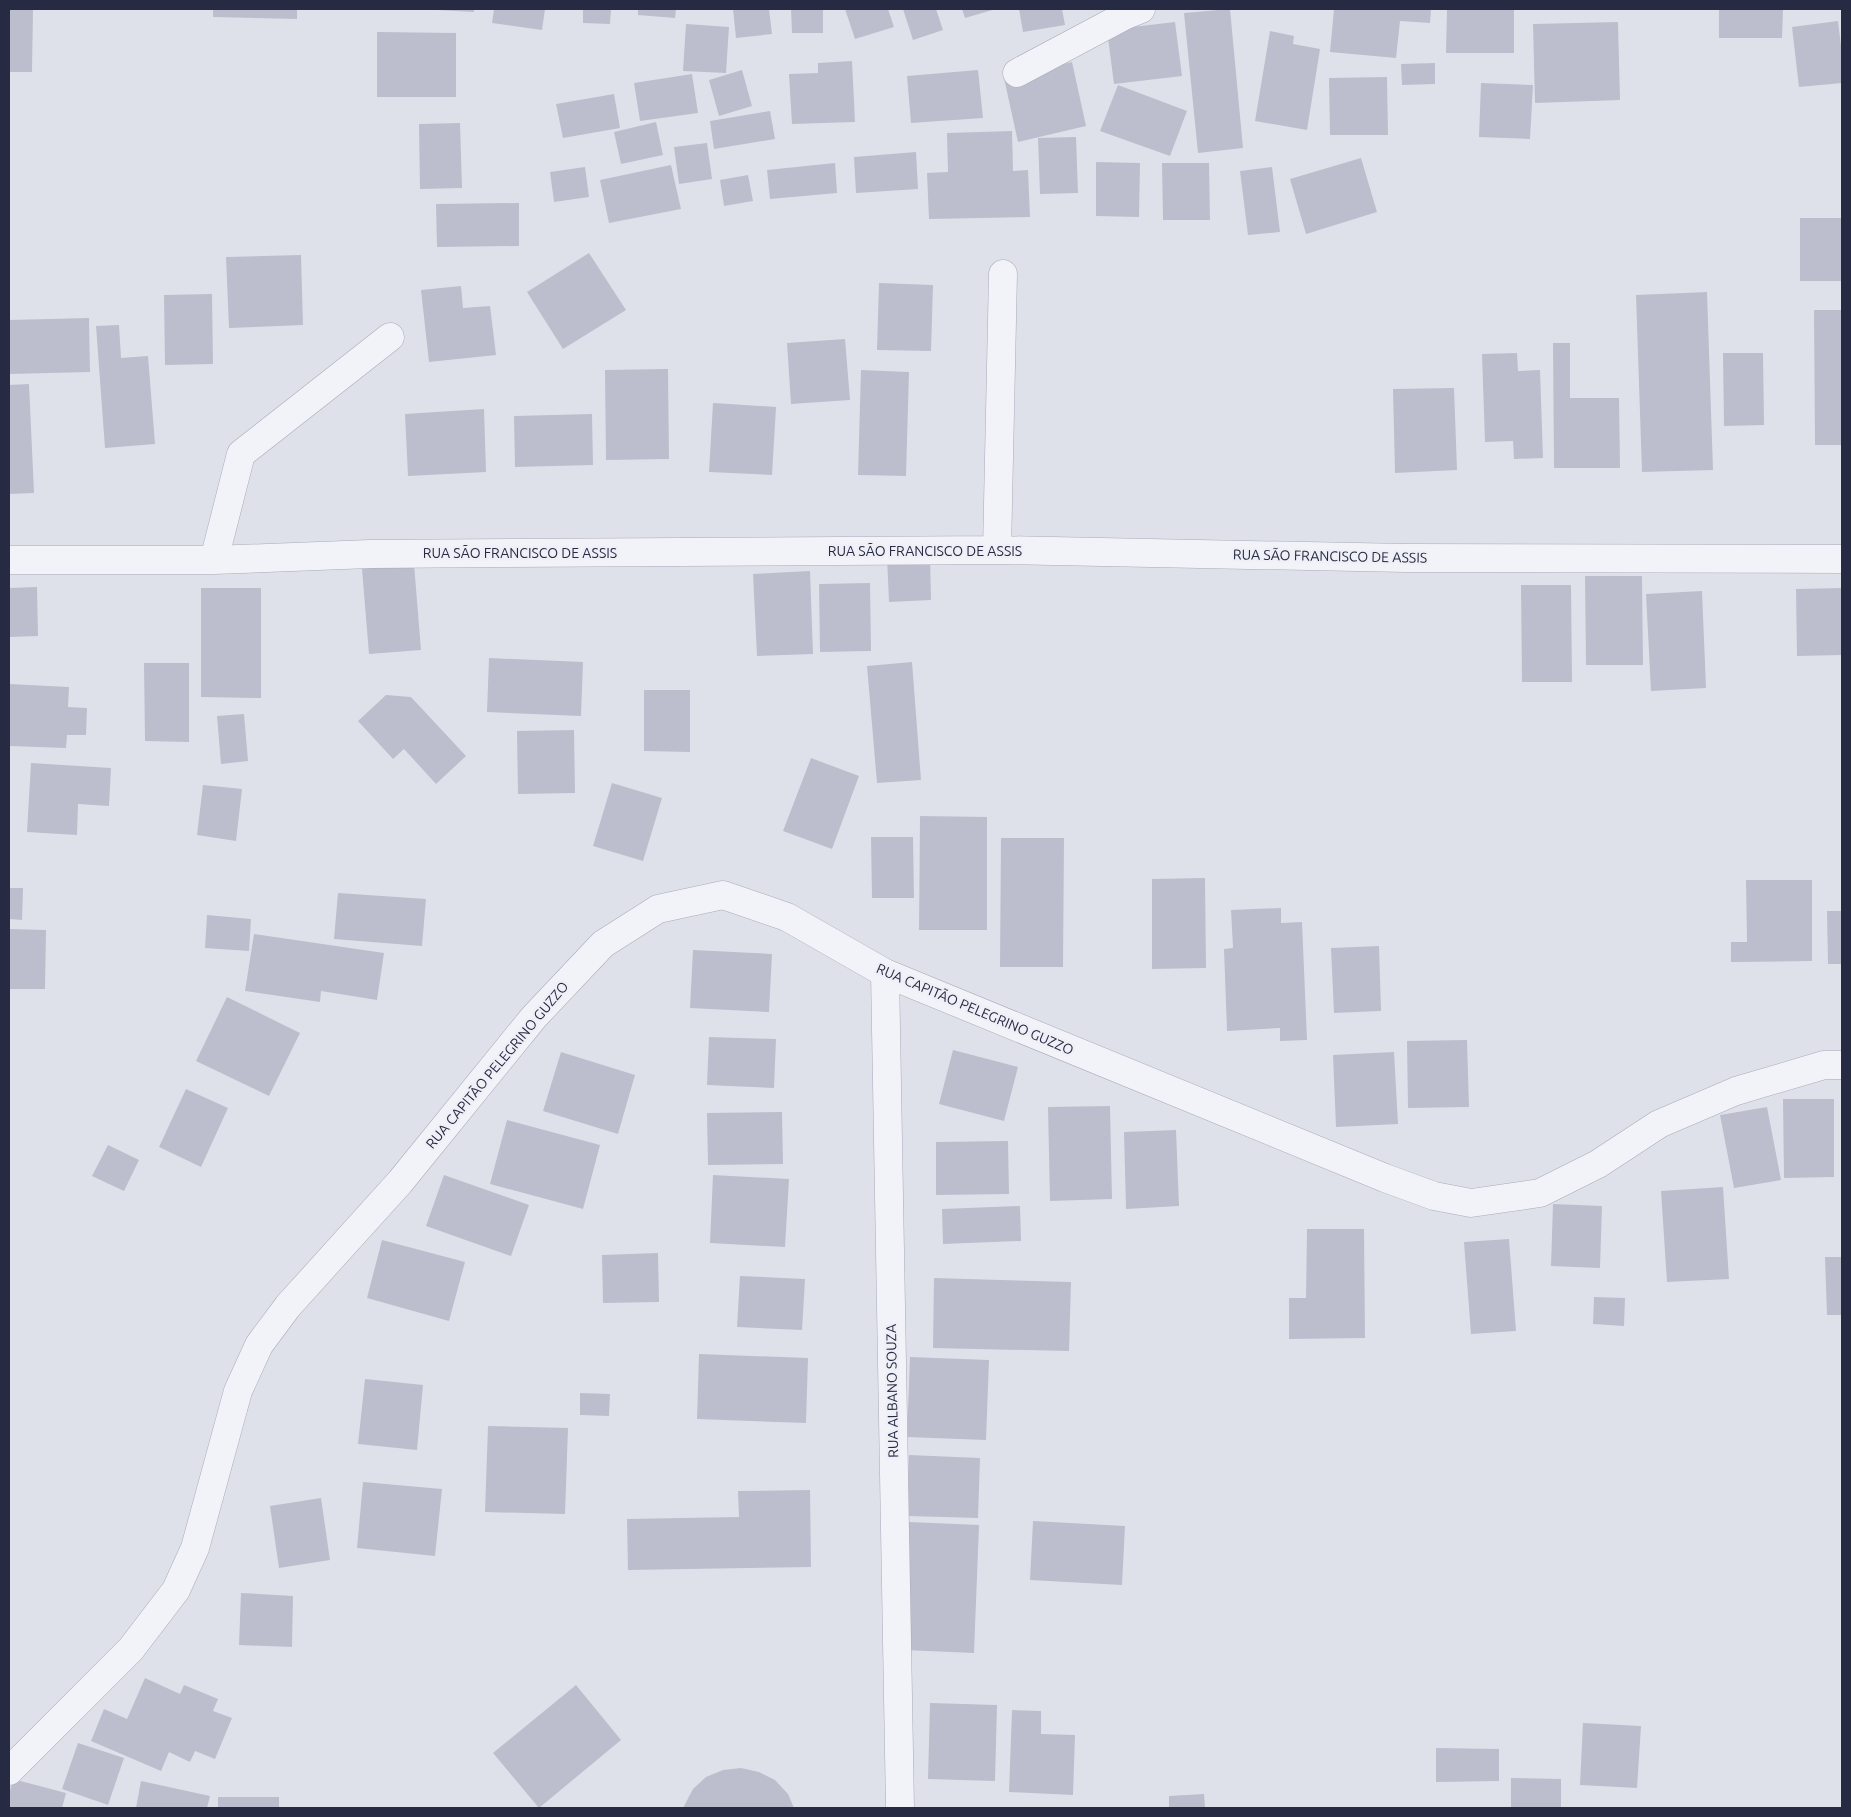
<svg xmlns="http://www.w3.org/2000/svg" width="1851" height="1817" font-family="Ubuntu,sans-serif">
<rect width="100%" height="100%" fill="#dfe1ea"/>
<path fill="#bcbecd" d="M9,9H33L32,72H9Z
M213,9H297V19L213,17Z
M419,9H474V12Z
M494,9H545L542,30L492,23Z
M583,9H611L610,24L583,23Z
M638,9H676L675,18L638,15Z
M733,9H769L772,34L736,38Z
M791,9H823V33H792Z
M845,9H888L894,27L855,39Z
M903,9H936L943,30L913,40Z
M962,9H996L965,18Z
M1019,9H1062L1065,25L1023,32Z
M1230,9L1243,148L1198,153L1184,13Z
M1334,9H1431L1430,23L1400,21L1396,58L1330,52Z
M1447,9H1514V53H1446Z
M1719,9H1783L1782,38H1719Z
M1838,21L1842,54V83L1799,87L1792,27Z
M1175,22L1182,76L1114,84L1107,30Z
M1618,22L1620,100L1535,103L1533,24Z
M686,24L729,27L726,73L683,71Z
M1270,31L1294,36L1293,44L1320,49L1307,130L1255,121Z
M377,32L456,33V97H377Z
M852,61L855,122L792,124L789,74L818,73V63Z
M1072,62L1086,126L1018,142L1004,78Z
M1435,63V84L1402,85L1401,64Z
M742,70L752,106L719,116L709,80Z
M978,70L983,118L911,123L907,76Z
M692,74L698,113L640,121L634,83Z
M1387,77L1388,135H1330L1329,78Z
M1481,83L1533,85L1530,139L1479,137Z
M1118,85L1187,111L1170,156L1100,131Z
M614,94L620,128L563,138L556,104Z
M770,111L775,139L714,149L710,121Z
M656,122L663,155L621,164L614,132Z
M460,123L462,188L420,189L419,124Z
M1012,131L1013,171L1028,170L1030,217L929,219L927,173L948,172L947,133Z
M1076,137L1078,193L1040,194L1038,138Z
M707,143L712,179L679,184L674,147Z
M916,152L918,189L856,193L854,157Z
M1361,158L1377,212L1306,234L1290,179Z
M1096,162L1140,163L1139,217L1096,216Z
M835,163L837,193L770,199L767,170Z
M1162,163H1209L1210,220H1163Z
M671,165L681,209L609,223L600,180Z
M585,167L589,197L554,202L550,172Z
M1272,167L1280,232L1248,235L1240,171Z
M748,175L753,201L724,206L720,180Z
M519,203V246L437,247L436,204Z
M1800,218H1842V281H1800Z
M589,253L626,310L563,349L527,292Z
M301,255L303,325L229,328L226,257Z
M879,283L933,285L931,351L877,350Z
M461,286L463,308L490,306L496,355L429,362L421,290Z
M1707,292L1713,470L1642,472L1636,295Z
M212,294L213,364L165,365L164,295Z
M1814,310H1842V445H1815Z
M89,318L90,372L9,374V320Z
M119,325L121,358L148,356L155,444L105,448L96,326Z
M845,339L850,400L791,404L787,343Z
M1553,343H1570V398H1619L1620,468H1554Z
M1517,353L1518,371L1540,370L1543,458L1514,459L1513,441L1485,442L1482,354Z
M1723,353H1763L1764,425L1724,426Z
M668,369L669,459L606,460L605,370Z
M861,370L909,372L906,476L858,475Z
M29,384L34,493L9,494V385Z
M1454,388L1457,470L1395,473L1393,389Z
M713,403L776,407L772,475L709,472Z
M484,409L486,472L408,476L405,414Z
M592,414L593,465L515,467L514,416Z
M930,556L931,600L889,602L887,557Z
M414,564L421,650L369,654L362,569Z
M810,571L813,654L757,656L753,574Z
M1585,576H1642L1643,665H1586Z
M870,583L871,651L820,652L819,584Z
M1521,585H1571L1572,682H1522Z
M37,587L38,636L9,637V588Z
M201,588H261V698L201,697Z
M1842,588V655L1797,656L1796,589Z
M1702,591L1706,688L1651,691L1646,594Z
M489,658L583,662L581,716L487,712Z
M912,662L921,780L877,783L867,666Z
M144,663H189V742L145,741Z
M9,684L69,687L68,707L87,708L86,735H67L66,748L9,746Z
M644,690H690V752L644,751Z
M386,695L411,697L466,756L436,784L404,749L393,759L358,721Z
M244,714L248,761L221,764L217,716Z
M574,730L575,793L518,794L517,731Z
M811,758L859,776L832,849L783,831Z
M31,763L111,768L109,806L78,804L77,835L27,832Z
M612,783L662,798L643,861L593,846Z
M203,785L242,789L236,841L197,835Z
M920,816L987,817V930H919Z
M871,837H913L914,898H872Z
M1001,838H1064L1063,967H1000Z
M1205,878L1206,968L1152,969V879Z
M1746,880H1812V961L1731,962V942H1747Z
M9,888H23L22,920L9,919Z
M338,893L426,899L422,946L334,939Z
M1281,908V923L1302,922L1307,1040L1280,1041V1028L1227,1031L1224,949L1233,948L1231,910Z
M1827,911H1842V964H1828Z
M207,915L251,919L249,951L205,948Z
M9,929L46,930L45,989H9Z
M254,934L384,953L377,1000L321,991L320,1002L245,991Z
M1379,946L1381,1011L1334,1013L1331,948Z
M693,950L772,954L769,1012L690,1008Z
M227,997L300,1033L269,1096L196,1061Z
M709,1037L776,1039L774,1088L707,1085Z
M1467,1040L1469,1107L1408,1108L1407,1041Z
M953,1050L1018,1067L1004,1121L939,1104Z
M561,1052L635,1075L618,1134L543,1111Z
M1394,1052L1398,1124L1336,1127L1333,1055Z
M186,1089L228,1108L201,1167L159,1147Z
M1783,1099H1834V1177L1784,1178Z
M1110,1106L1112,1199L1050,1201L1048,1107Z
M1767,1107L1781,1180L1734,1188L1720,1115Z
M782,1112L783,1164L708,1165L707,1113Z
M507,1120L600,1145L583,1209L490,1184Z
M1176,1130L1179,1206L1126,1209L1124,1132Z
M1008,1141L1009,1194L936,1195V1142Z
M108,1145L139,1160L124,1191L92,1176Z
M444,1175L529,1205L511,1256L426,1226Z
M713,1175L789,1179L785,1247L710,1243Z
M1723,1187L1729,1279L1667,1282L1661,1191Z
M1553,1204L1602,1206L1600,1268L1551,1266Z
M1020,1206L1021,1241L943,1244L942,1209Z
M1307,1229H1364L1365,1338L1289,1339V1298H1306Z
M1509,1239L1516,1331L1471,1334L1464,1242Z
M382,1240L465,1262L449,1321L367,1298Z
M658,1253L659,1302L603,1303L602,1255Z
M1825,1257H1842V1315H1827Z
M740,1276L805,1279L802,1330L737,1327Z
M934,1278L1071,1282L1069,1351L933,1348Z
M1594,1297L1625,1298L1624,1326L1593,1324Z
M699,1354L808,1358L806,1423L697,1419Z
M910,1357L989,1360L986,1440L907,1437Z
M365,1379L423,1385L417,1450L358,1444Z
M580,1393L610,1394L609,1416L580,1415Z
M488,1426L568,1428L565,1514L485,1512Z
M909,1455L980,1458L978,1518L907,1516Z
M363,1482L442,1489L435,1556L357,1548Z
M810,1490L811,1567L628,1570L627,1519L739,1517L738,1491Z
M321,1498L330,1560L279,1568L270,1506Z
M1033,1521L1125,1526L1122,1585L1030,1580Z
M909,1522L979,1525L974,1653L904,1650Z
M241,1593L293,1596L292,1647L239,1645Z
M145,1678L180,1694L184,1685L218,1699L213,1711L232,1718L215,1759L195,1751L190,1762L169,1752L161,1771L91,1741L104,1709L127,1719Z
M576,1685L621,1740L539,1808L493,1753Z
M930,1703L997,1705L995,1781L928,1779Z
M1012,1710L1041,1711V1734L1075,1735L1073,1795L1009,1792Z
M1583,1723L1641,1726L1637,1788L1580,1785Z
M78,1743L124,1758L108,1805L62,1789Z
M1436,1748L1499,1749V1781L1436,1782Z
M741,1768L759,1772L775,1780L788,1794L794,1808H683L693,1789L706,1777L723,1770Z
M1511,1778L1561,1779V1808H1511Z
M13,1779L66,1793L62,1808H9V1795Z
M141,1781L210,1796L207,1808H136Z
M1204,1794L1205,1808H1169V1796Z
M218,1797H279V1808H218Z"/>
<g fill="none" stroke-linecap="round" stroke-linejoin="round">
<g stroke="#a8aab8" stroke-width="29">
<path id="minor" d="M1017,73L1126,15L1141,9
M997,550L1003,274
M9,560H214L370,554L997,550L1406,558L1842,559
M214,560L241,454L390,337
M885,973L900,1808
M9,1771L131,1649L176,1590L195,1548L238,1391L259,1345L288,1306L400,1182L534,1017L603,944L658,909L723,895L787,917L885,973L1385,1178L1434,1196L1471,1203L1540,1193L1598,1164L1659,1124L1736,1091L1824,1065H1842"/>
</g>
<use href="#minor" stroke="#f2f3f8" stroke-width="28"/>
</g>
<g text-anchor="middle" stroke-width="5" stroke-linejoin="round" paint-order="stroke">
<g font-size="14" fill="#262a42" stroke="#eff0f7">
<text x="925" y="556">RUA SÃO FRANCISCO DE ASSIS</text>
<text x="520" y="558">RUA SÃO FRANCISCO DE ASSIS</text>
<text transform="translate(1330 556) rotate(1)" y="5">RUA SÃO FRANCISCO DE ASSIS</text>
<text transform="translate(975 1009) rotate(23)" y="5">RUA CAPITÃO PELEGRINO GUZZO</text>
<text transform="translate(497 1065) rotate(-50)" y="5">RUA CAPITÃO PELEGRINO GUZZO</text>
<text transform="translate(892 1391) rotate(-91)" y="5">RUA ALBANO SOUZA</text>
</g>
</g>
<rect width="1851" height="1817" fill="none" stroke="#262a42" stroke-width="20"/>
</svg>
